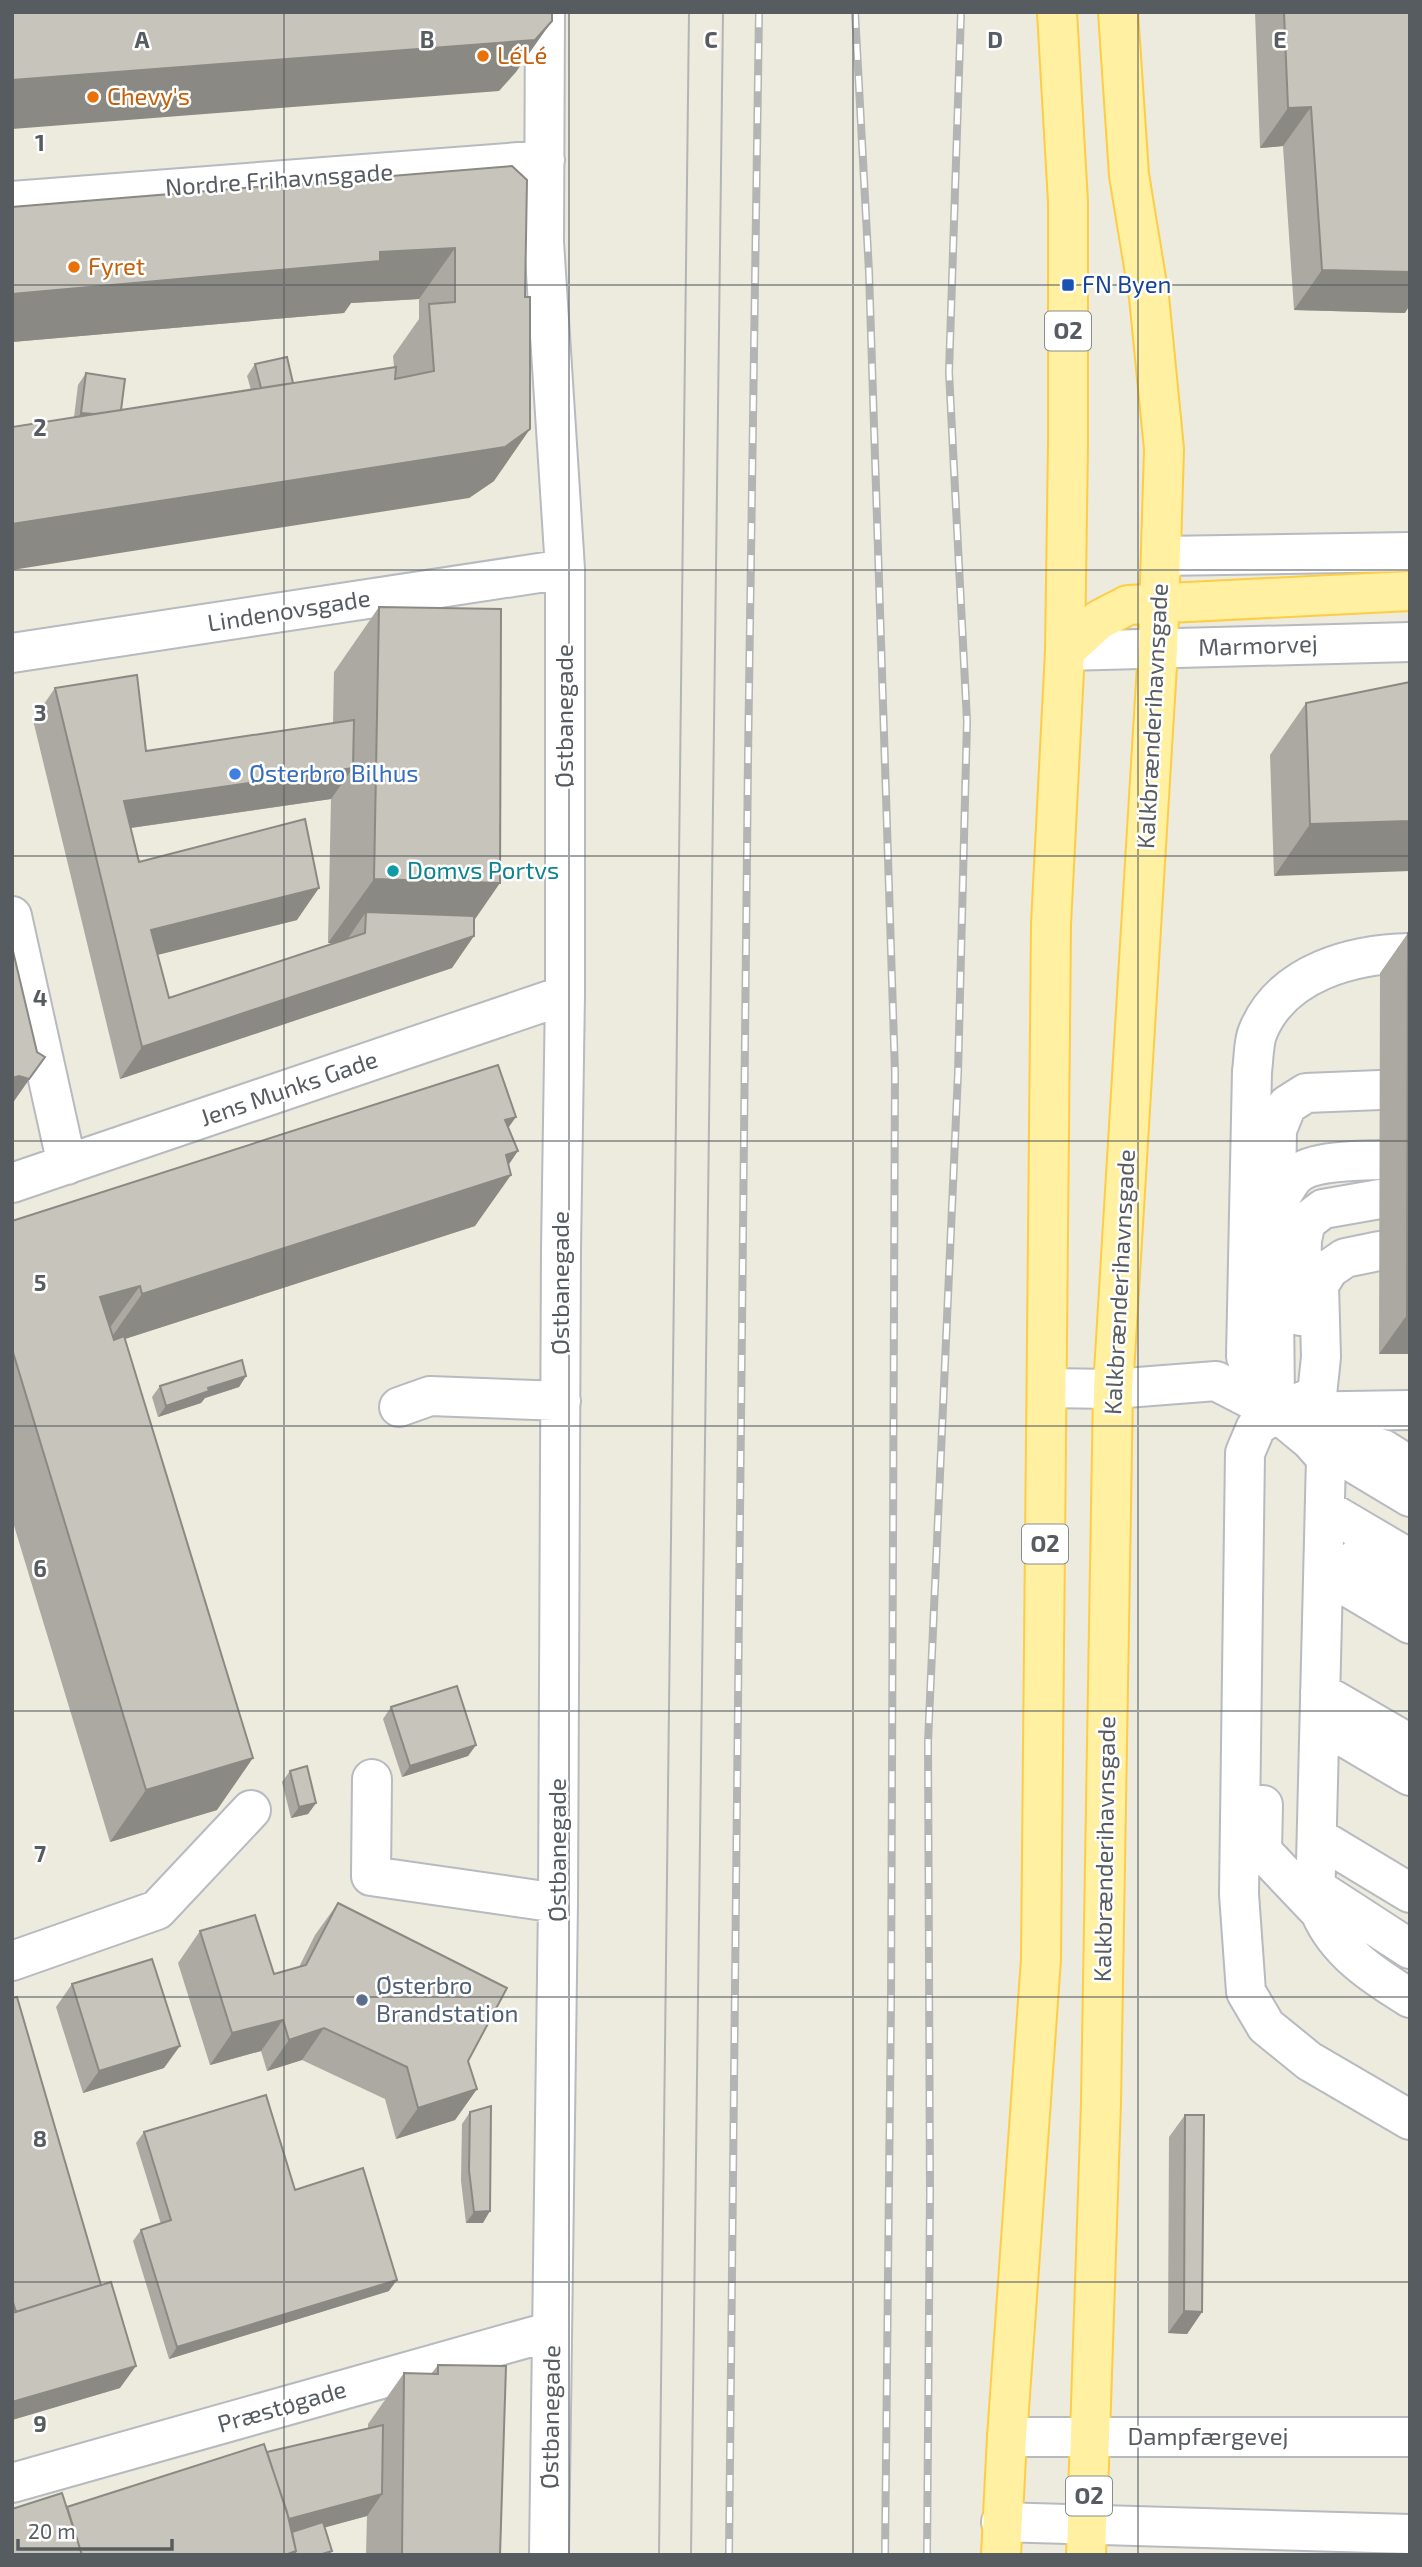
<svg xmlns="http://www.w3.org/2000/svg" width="1422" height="2567" font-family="'Exo 2',sans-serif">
<rect width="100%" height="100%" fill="#edeade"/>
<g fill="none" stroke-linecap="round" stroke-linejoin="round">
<g stroke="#b7babf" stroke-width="42">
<path id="minor" d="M545,12L544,242L565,569V995L561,1249L558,1903L549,2555
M12,201L545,160
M1162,556L1410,552
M1065,651L1410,642
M12,653L565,569
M12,916L67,1165
M12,1183L565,995
M1276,1205C1282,1196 1287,1185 1294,1177C1309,1160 1358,1161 1380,1160
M1379,1251L1345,1258L1329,1269L1319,1285L1321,1357L1317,1395L1276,1412L1256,1427L1245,1453L1239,1894L1246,1992L1266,2026L1309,2061L1410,2120
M1300,1316L1302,1240L1306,1222L1323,1209L1380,1199
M1047,1388L1113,1389L1216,1381L1276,1412L1310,1440L1326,1458L1316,1863C1316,1878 1314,1898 1320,1912C1337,1952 1374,1976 1410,1998
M1275,1402L1274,1307L1277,1130L1287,1105L1306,1093L1380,1090
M399,1407L430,1396L561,1401
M1276,1412L1246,1357L1252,1071C1254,1059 1253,1041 1259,1029C1284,972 1353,954 1410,953
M1285,1412L1410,1410
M1310,1440L1354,1443L1383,1449L1410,1466
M1355,1464L1410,1497
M1325,1509L1410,1559
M1357,1558L1410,1589
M1324,1573L1410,1624
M1320,1692L1410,1744
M1320,1723L1410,1776
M372,1779L371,1876L558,1903
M1263,1805L1262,1851L1319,1911
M1317,1837L1410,1893
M1316,1888L1410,1949
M12,1961L157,1910L251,1810
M1007,2437H1410
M12,2483L552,2331
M1001,2522L1410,2534"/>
</g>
<g stroke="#fecd45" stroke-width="42">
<path id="major" d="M1065,651L1099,620L1128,605L1410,591
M1001,2555L1007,2437L1041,1959L1051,924L1065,651L1068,444V202L1057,12
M1086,2555L1101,2102L1113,1389L1158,649L1164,449L1149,297L1129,175L1118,12"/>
</g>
<use href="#minor" stroke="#fff" stroke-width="38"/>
<use href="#major" stroke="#fff1a1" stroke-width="38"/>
<path stroke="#b3b4b4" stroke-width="2" d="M659,2555L689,12
M691,2555L723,12"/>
<g stroke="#b3b4b4" stroke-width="8">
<path id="rail" d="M855,12L869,272L895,1073L891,2000L885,2555
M729,2555L748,758L759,12
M927,2555L930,2193L928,1742L958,1073L967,721L949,372L961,12"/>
</g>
<use href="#rail" stroke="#fff" stroke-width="5" stroke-dasharray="16" stroke-linecap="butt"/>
</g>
<path fill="#aba9a1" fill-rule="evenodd" d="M1255,12H1410L1405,313L1294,310L1283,146L1260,148Z
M512,166L494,481L469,498L74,417L78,385L86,373L121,410L251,390L247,376L255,364L293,383L394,367L393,356L419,319V299L351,303L344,313L12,342Z
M379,607L474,921L452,968L120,1079L33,720L55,688L146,751L333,723L334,672ZM331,799L328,943H333L169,998L157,955L297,920L139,862L131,828Z
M1410,682L1274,876L1270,755L1306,703Z
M1408,933H1410V1354H1379L1380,973Z
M508,1128L509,1165L475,1226L125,1339L217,1810L110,1842L12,1519V1221Z
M246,1376L239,1387L205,1398L201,1403L158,1417L152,1397L160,1386Z
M391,1707L476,1745L468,1756L402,1777L383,1719Z
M290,1771L316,1803L308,1814L291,1818L282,1782Z
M338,1903L468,2061L477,2089L455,2120L396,2139L385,2099L302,2060L267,2071L261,2051L210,2065L178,1963L200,1931L274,1974L299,1967L315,1935Z
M72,1984L164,2068L83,2093L56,2007Z
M12,1998L120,2388L12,2420Z
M470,2112L483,2223H466L461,2181L462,2124Z
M1185,2115L1202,2312L1187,2334L1168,2333L1169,2137Z
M144,2132L295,2190L389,2291L169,2359L133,2241L141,2230L161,2224L136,2143Z
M438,2365L500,2555H366L367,2516L325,2527L332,2551L329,2555H12L67,2507L267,2452L368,2428V2424L404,2373L431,2374Z"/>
<path fill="#8b8983" d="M552,21L516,72L499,91L12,129V80Z
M1311,107L1283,146L1260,148L1288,108Z
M455,248L419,299L351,303L344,313L12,342V294L380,252Z
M1322,270L1410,272V305L1405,313L1294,310Z
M81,413L120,418L73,424Z
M530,429L494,481L469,498L12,570V524Z
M353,768L331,799L102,832L124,801Z
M1410,821V871L1274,876L1310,824Z
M374,879L500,883L460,941L474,936L452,968L120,1079L142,1047L442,947L357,944L365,933L366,912L344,944L328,943Z
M319,888L297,920L129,962L151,930Z
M45,1057L12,1104V1078Z
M516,1117L480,1168L505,1120Z
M518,1151L499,1179L511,1175L475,1226L106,1345L142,1294L506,1155Z
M140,1286L103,1337L100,1297Z
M1407,1315H1410V1354H1379Z
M246,1376L239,1387L205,1398L201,1403L158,1417L166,1406L208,1388Z
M476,1745L468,1756L402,1777L410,1766Z
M253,1758L217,1810L110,1842L146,1790Z
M316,1803L308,1814L291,1818L299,1807Z
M283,2020L261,2051L210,2065L232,2033Z
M324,2028L302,2060L267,2071L289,2040Z
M180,2046L164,2068L83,2093L99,2071Z
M477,2089L455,2120L396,2139L418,2108Z
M490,2211L483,2223H466L474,2212Z
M397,2280L389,2291L169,2359L177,2347Z
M1184,2311L1202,2312L1187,2334L1168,2333Z
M136,2366L120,2388L12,2420V2402Z
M382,2494L367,2516L283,2539L281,2521Z"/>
<path fill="#c7c4bb" stroke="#8b8983" stroke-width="2" d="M12,12H552V21L535,40L12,80Z
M1284,12H1410V272L1322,270L1311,107L1288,108Z
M512,166L527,180L525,297H530V429L505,447L12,524V427L396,367L395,379L434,371L429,304L455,302V248L380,252V261L12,294V207Z
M287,357L293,383L261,388L255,364Z
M86,373L125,379L121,410L94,414L81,413Z
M379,607L501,609L500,883L374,879Z
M137,675L146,751L354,720L353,768L124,801L139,862L305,819L319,888L151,930L169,998L365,933L366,912L474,916V936L142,1047L55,688Z
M1410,682V821L1310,824L1306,703Z
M1408,933H1410V1315H1407Z
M12,947L37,1052L45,1057L29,1079L19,1076L12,1078Z
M498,1065L516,1117L505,1120L518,1151L506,1155L511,1175L142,1294L140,1286L100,1297L114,1340L124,1336L253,1758L146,1790L12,1349V1221Z
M242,1360L246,1376L208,1388L209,1391L166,1406L160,1386Z
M457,1686L476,1745L410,1766L391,1707Z
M307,1766L316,1803L299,1807L290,1771Z
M338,1903L507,1988L468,2061L477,2089L418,2108L407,2067L324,2028L289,2040L283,2020L232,2033L200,1931L255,1915L274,1974L306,1965Z
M152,1959L180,2046L99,2071L72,1984Z
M17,1997L101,2285L16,2312L12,2299V1998Z
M266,2095L295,2190L363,2168L397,2280L177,2347L141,2230L171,2220L144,2132Z
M491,2106L490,2211L474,2212L469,2170L470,2112Z
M1185,2115H1204L1202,2312L1184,2311Z
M111,2282L136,2366L12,2402V2313Z
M438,2365L506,2366L500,2555H402L404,2373L438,2374Z
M383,2425L382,2494L289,2519L267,2452Z
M264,2444L287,2512L296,2551L285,2555H82L67,2507Z
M62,2493L82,2555H12V2509Z
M323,2522L332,2551L319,2555H293L296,2551L292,2532Z"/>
<path fill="none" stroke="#575c61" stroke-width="2" stroke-opacity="0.55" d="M284,12V2555M569,12V2555M853,12V2555M1138,12V2555M12,285H1410M12,570H1410M12,856H1410M12,1141H1410M12,1426H1410M12,1711H1410M12,1997H1410M12,2282H1410"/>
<g fill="#e8710a" stroke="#fff" stroke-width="2.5">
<circle cx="483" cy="56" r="7"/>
<circle cx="93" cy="97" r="7"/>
<circle cx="74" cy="267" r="7"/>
</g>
<rect fill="#1a4fb4" stroke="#fff" stroke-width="2.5" x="1061" y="278" width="14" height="14" rx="3.5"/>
<circle fill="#3f7fe0" stroke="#fff" stroke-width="2.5" cx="235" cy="774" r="7"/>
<circle fill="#0f9aa8" stroke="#fff" stroke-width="2.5" cx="393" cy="871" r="7"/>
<circle fill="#5c6f8a" stroke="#fff" stroke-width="2.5" cx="362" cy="2000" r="7"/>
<g text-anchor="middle" stroke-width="5" stroke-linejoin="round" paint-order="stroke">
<g fill="#fff" stroke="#898d90" stroke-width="2">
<rect x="1045" y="311.5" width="46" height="39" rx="5"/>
<rect x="1022" y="1524.5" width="46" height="39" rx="5"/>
<rect x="1066" y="2476.5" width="46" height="39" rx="5"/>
</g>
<g font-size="23" font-weight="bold" fill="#575c61">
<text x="1068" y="339">O2</text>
<text x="1045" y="1552">O2</text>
<text x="1089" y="2504">O2</text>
</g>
<g font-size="24" fill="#c56008" stroke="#fff" text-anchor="start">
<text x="497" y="64">LéLé</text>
<text x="107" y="105">Chevy's</text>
<text x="88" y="275">Fyret</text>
</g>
<g font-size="24" fill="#575c61" stroke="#fff">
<text transform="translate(279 180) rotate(-4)" y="8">Nordre Frihavnsgade</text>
<text transform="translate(289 611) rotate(-9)" y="8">Lindenovsgade</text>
<text transform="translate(1258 646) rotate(-2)" y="8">Marmorvej</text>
<text transform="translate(565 716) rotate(-90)" y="8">Østbanegade</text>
<text transform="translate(1153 716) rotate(-87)" y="8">Kalkbrænderihavnsgade</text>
<text transform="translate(289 1089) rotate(-19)" y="8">Jens Munks Gade</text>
<text transform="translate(1120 1282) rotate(-87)" y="8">Kalkbrænderihavnsgade</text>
<text transform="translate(561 1283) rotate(-90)" y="8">Østbanegade</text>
<text transform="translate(1105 1849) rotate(-89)" y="8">Kalkbrænderihavnsgade</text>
<text transform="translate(558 1850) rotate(-90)" y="8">Østbanegade</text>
<text transform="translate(282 2407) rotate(-16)" y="8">Præstøgade</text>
<text transform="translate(551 2417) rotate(-89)" y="8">Østbanegade</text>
<text x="1208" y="2445">Dampfærgevej</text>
</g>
<g font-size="24" fill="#164399" stroke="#fff" text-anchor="start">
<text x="1082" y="293">FN Byen</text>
</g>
<g font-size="24" fill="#366cbe" stroke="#fff" text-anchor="start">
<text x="249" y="782">Østerbro Bilhus</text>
</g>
<g font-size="24" fill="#0d838f" stroke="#fff" text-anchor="start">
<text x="407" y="879">Domvs Portvs</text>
</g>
<g font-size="24" fill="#4e5e75" stroke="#fff" text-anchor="start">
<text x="376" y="1994">Østerbro<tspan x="376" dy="28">Brandstation</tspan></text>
</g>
</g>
<g font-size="23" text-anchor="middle" font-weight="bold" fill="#575c61" stroke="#fff" stroke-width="5" stroke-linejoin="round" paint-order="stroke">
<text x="142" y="48">A</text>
<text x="427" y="48">B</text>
<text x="711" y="48">C</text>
<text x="995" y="48">D</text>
<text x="1280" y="48">E</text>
<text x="40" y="151">1</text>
<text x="40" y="436">2</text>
<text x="40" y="721">3</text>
<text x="40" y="1006">4</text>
<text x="40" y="1291">5</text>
<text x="40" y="1577">6</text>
<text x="40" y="1862">7</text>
<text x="40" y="2147">8</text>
<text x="40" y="2432">9</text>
</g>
<rect width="1422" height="2567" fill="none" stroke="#575c61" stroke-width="28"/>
<path d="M18 2539v10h154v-10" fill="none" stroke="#575c61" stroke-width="3.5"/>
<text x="28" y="2539" font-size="21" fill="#575c61" stroke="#ffffff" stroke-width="5" paint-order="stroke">20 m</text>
</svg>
